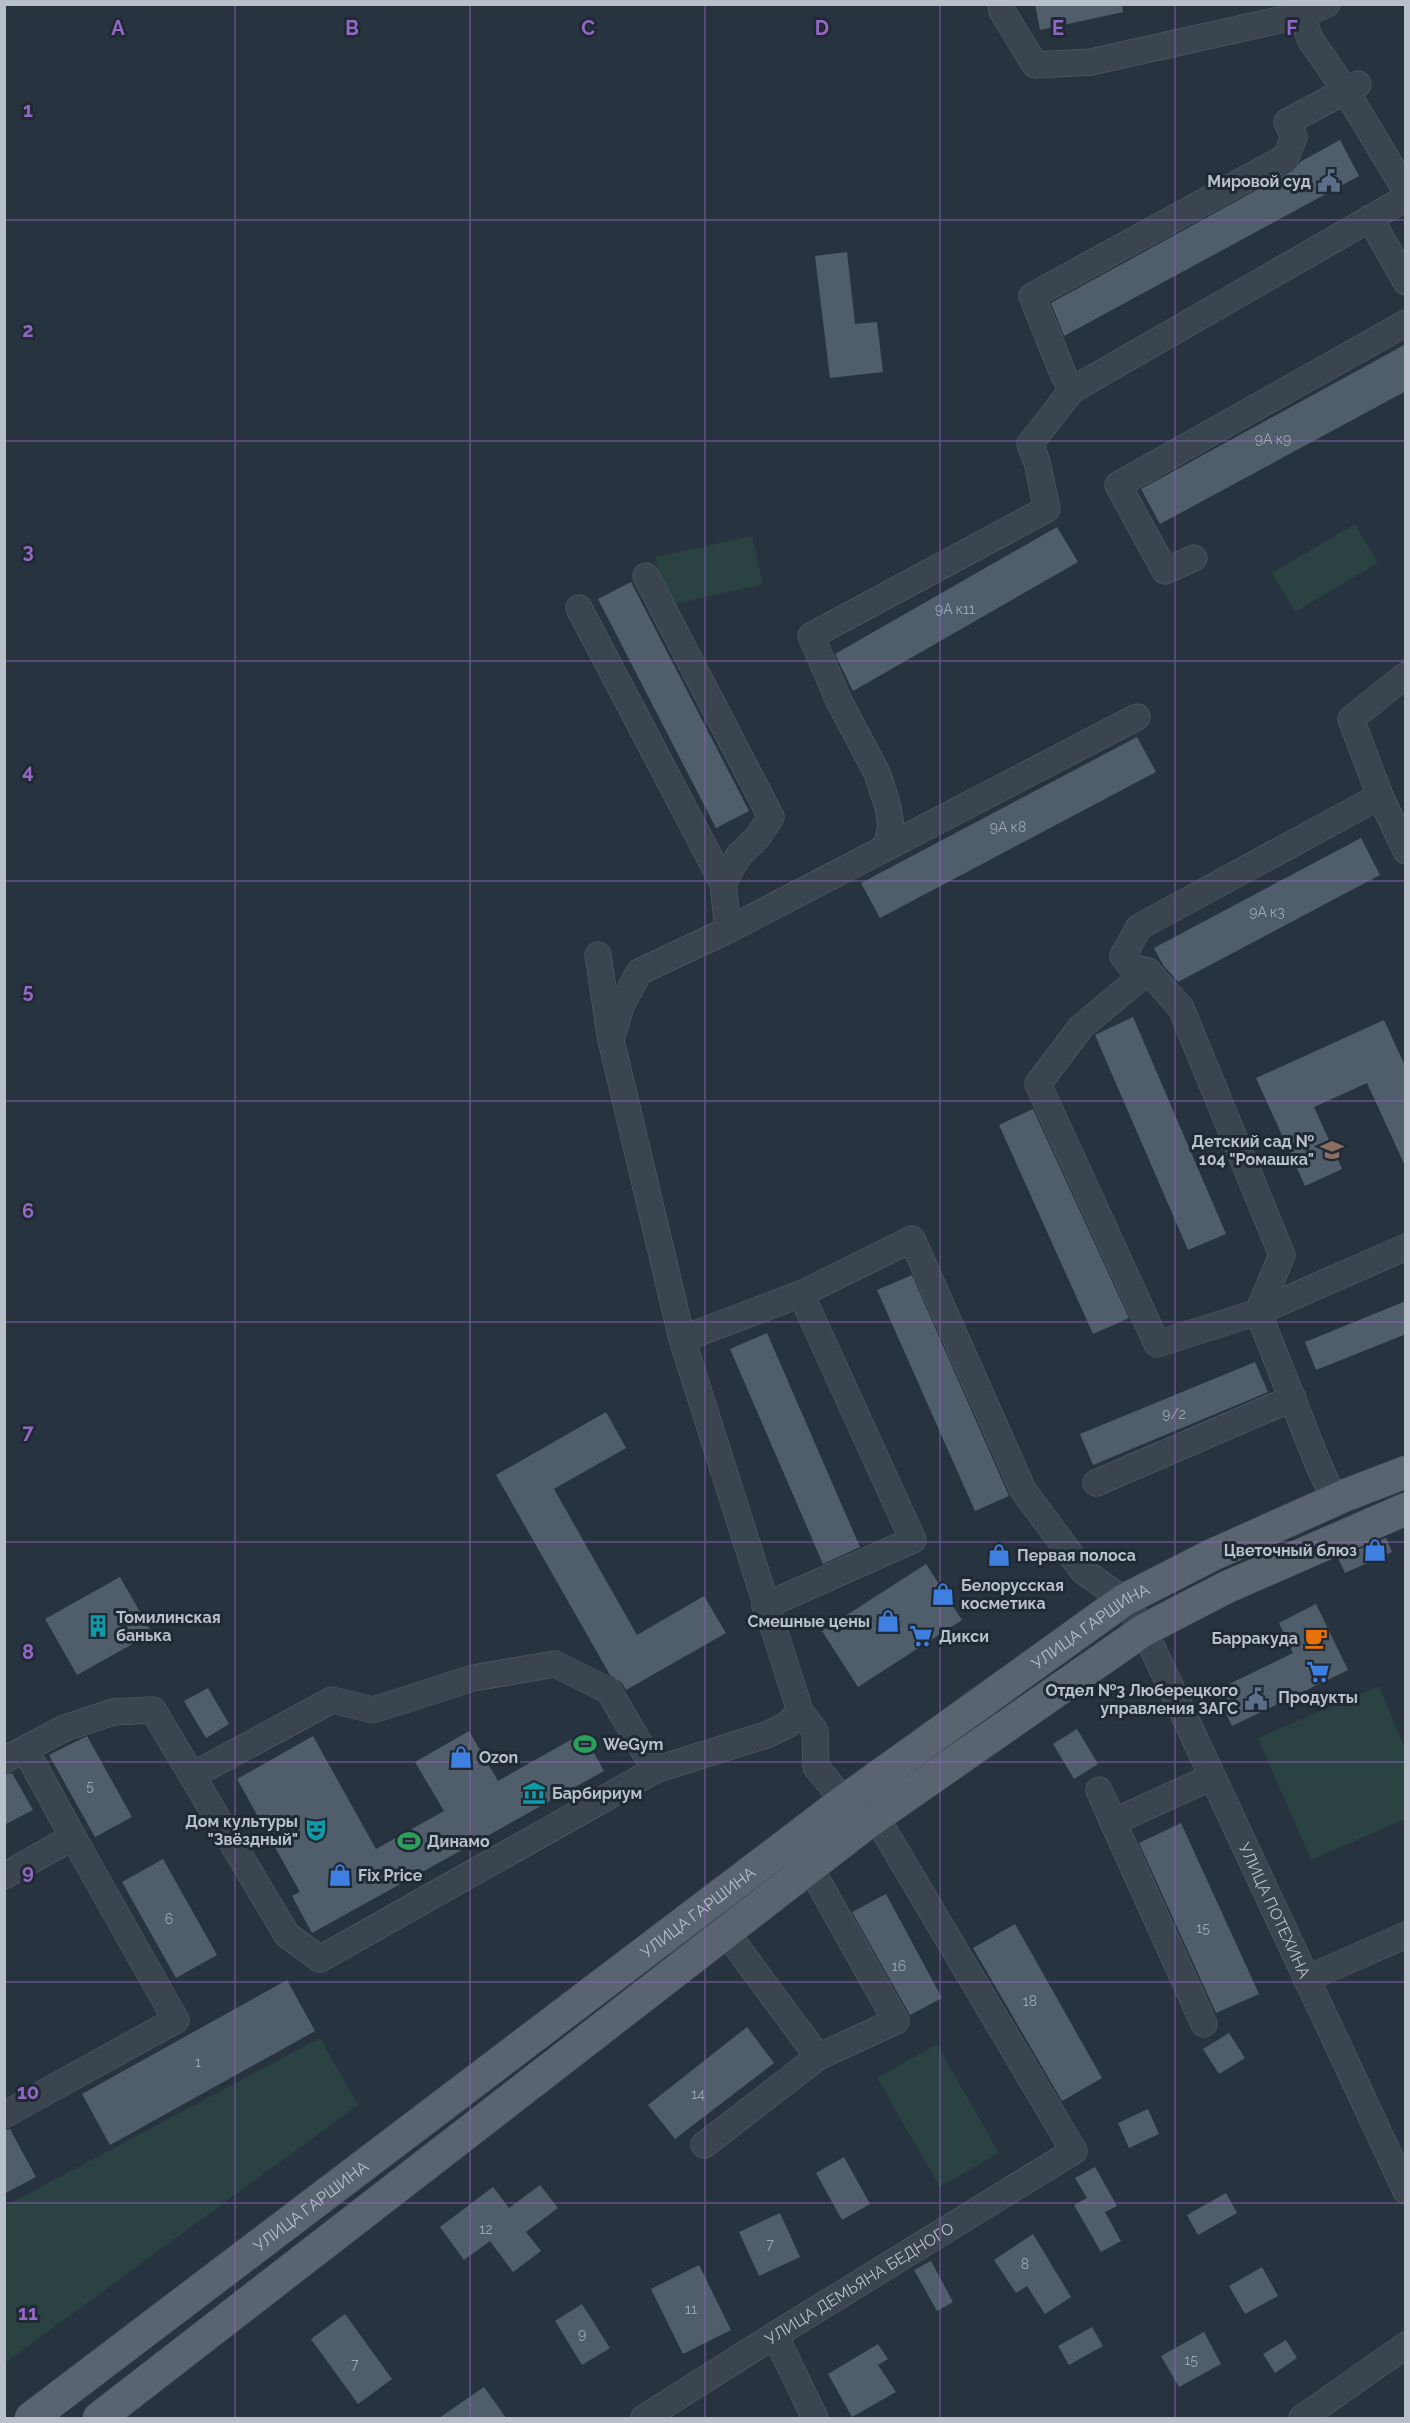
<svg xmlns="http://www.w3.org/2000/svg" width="1410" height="2423" font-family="Raleway,sans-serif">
<rect width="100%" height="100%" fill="#273440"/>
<path fill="#2a4242" d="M1355,524L1378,563L1295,612L1272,573Z
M752,536L763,584L666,606L655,557Z
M1379,1686L1405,1748V1819L1311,1860L1258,1738Z
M320,2038L358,2105L5,2363V2206Z
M937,2044L999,2153L940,2187L877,2078Z"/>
<path fill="#505d6b" d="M1035,4H1122L1123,12L1040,30Z
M1340,140L1359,176L1064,336L1051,303L1293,170L1300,162Z
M847,252L855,324L877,322L883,372L830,378L815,256Z
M1406,344V391L1160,524L1141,489Z
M1057,527L1078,562L853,691L835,654Z
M631,582L749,811L716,828L598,599Z
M1137,737L1156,772L880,918L861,883Z
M1361,838L1380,875L1178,982L1163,965L1154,948Z
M1133,1017L1226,1234L1188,1250L1095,1035Z
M1384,1020L1406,1068V1168L1367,1083L1314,1107L1342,1169L1305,1186L1256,1078Z
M1033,1109L1129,1318L1093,1334L999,1125Z
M912,1275L1009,1496L975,1511L877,1290Z
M1406,1301V1334L1316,1370L1305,1342Z
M767,1333L860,1547L823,1564L730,1349Z
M1255,1362L1268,1392L1093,1465L1080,1434Z
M606,1412L626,1448L554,1489L637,1635L704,1596L726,1633L626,1690L622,1683L610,1675L496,1475Z
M1386,1538L1392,1552L1345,1573L1338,1558Z
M926,1564L962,1620L858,1687L822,1631Z
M120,1577L152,1633L77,1675L45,1619Z
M1316,1604L1348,1670L1232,1726L1215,1691L1293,1653L1279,1623Z
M208,1688L229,1724L206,1738L184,1701Z
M1077,1729L1098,1764L1074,1779L1053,1744Z
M469,1731L498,1781L583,1733L604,1771L312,1933L292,1896L300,1892L237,1779L313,1736L376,1849L444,1811L415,1762Z
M87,1736L132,1817L95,1837L49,1755Z
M12,1773L33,1810L4,1825V1775Z
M1181,1823L1259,1994L1216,2013L1139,1843Z
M163,1859L217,1955L176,1978L122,1882Z
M886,1894L942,1998L910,2015L852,1912Z
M1015,1924L1102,2078L1062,2101L973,1948Z
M287,1980L315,2031L110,2145L82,2094Z
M747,2027L774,2063L675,2139L648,2105Z
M1229,2033L1245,2058L1219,2074L1203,2049Z
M1148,2109L1159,2134L1129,2148L1118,2123Z
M10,2129L36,2177L4,2194V2130Z
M844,2157L870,2204L842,2220L816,2173Z
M1095,2167L1117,2206L1105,2212L1121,2241L1101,2252L1074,2205L1087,2198L1075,2178Z
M540,2185L558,2208L526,2232L541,2251L513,2272L490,2241L464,2260L440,2227L493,2187L509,2208Z
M1226,2193L1237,2213L1198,2235L1187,2215Z
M780,2213L800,2257L759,2276L739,2232Z
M1033,2234L1071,2297L1045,2314L1027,2286L1016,2293L994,2260Z
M931,2261L953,2302L937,2311L914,2270Z
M699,2265L731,2330L683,2354L651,2289Z
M1262,2267L1278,2296L1245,2314L1229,2286Z
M582,2304L610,2348L582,2365L555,2321Z
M345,2314L392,2379L358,2404L311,2339Z
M1092,2327L1103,2346L1069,2365L1058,2346Z
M1204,2332L1221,2364L1179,2387L1161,2356Z
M1286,2340L1297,2358L1275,2373L1263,2354Z
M878,2344L888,2359L878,2365L896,2392L852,2417L828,2374Z
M484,2387L506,2418H439Z"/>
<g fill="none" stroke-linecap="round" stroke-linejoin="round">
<g stroke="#59636d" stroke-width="27">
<g id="minor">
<path d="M1001,4L1002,11L1035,65L1091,62L1302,15L1327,4"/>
<path d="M1302,15L1310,39L1346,91L1406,191"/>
<path d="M1370,218L1406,282"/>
<path d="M1072,390L1406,198"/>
<path d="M1194,558L1165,571L1118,485L1406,323"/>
<path d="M646,576L771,817L757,838L739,855L723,883"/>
<path d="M579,608L723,883L728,930"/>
<path d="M1380,796L1406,851"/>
<path d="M886,848L891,827L888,807L877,773L839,701L811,636L1047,509L1037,462L1030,444L1072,390L1064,376L1032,296L1286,157L1294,137L1287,122L1358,84"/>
<path d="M598,955L610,1034"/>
<path d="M1148,971L1132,967L1123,956L1139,927L1380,796L1351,719L1406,675"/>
<path id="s1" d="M682,1339L801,1294L912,1239L1023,1490L1083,1571L1124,1600L1144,1630L1406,2191"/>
<path d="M1096,1483L1293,1398"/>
<path d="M1335,1500L1318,1464L1258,1312L1282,1255L1181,1008L1148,971L1081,1027L1038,1084L1157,1344L1258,1312L1406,1247"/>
<path d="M765,1606L913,1540L801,1294"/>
<path d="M25,1749L73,1837"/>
<path d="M4,1760L65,1728L113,1712L153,1710L287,1935L320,1959L655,1770L766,1735L787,1725L800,1711"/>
<path d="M193,1775L332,1700L373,1710L473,1678L555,1664L609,1691L655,1770"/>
<path d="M1099,1790L1113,1822"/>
<path d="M844,1801L816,1767L815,1731L800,1711L682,1339L611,1040L621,1006L639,972L728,930L1137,717"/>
<path d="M4,1876L73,1837L176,2020L4,2115"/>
<path d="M726,1932L818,2057"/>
<path d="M1306,1979L1406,1935"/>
<path d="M1204,2024L1113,1822L1212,1777"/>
<path d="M704,2145L818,2057L896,2021L810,1867"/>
<path d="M775,2335L815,2418"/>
<path id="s2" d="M644,2418L775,2335L1074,2151L876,1817"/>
<path d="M1302,2418L1406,2345"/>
</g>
</g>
<g stroke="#48515c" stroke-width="33">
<g id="major">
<path id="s3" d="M31,2418L844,1801L1124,1600L1212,1555L1346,1495L1406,1472"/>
<path d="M99,2418L863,1826L1144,1630L1227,1587L1406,1509"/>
</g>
</g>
<use href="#minor" stroke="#3b4550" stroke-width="26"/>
<use href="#major" stroke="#596470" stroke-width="32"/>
</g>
<path fill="none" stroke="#9367c3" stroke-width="1.5" stroke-opacity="0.55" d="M235,4V2418M470,4V2418M705,4V2418M940,4V2418M1175,4V2418M4,220H1406M4,441H1406M4,661H1406M4,881H1406M4,1101H1406M4,1322H1406M4,1542H1406M4,1762H1406M4,1982H1406M4,2203H1406"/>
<defs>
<g id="civic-bare" transform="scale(1.8)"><path d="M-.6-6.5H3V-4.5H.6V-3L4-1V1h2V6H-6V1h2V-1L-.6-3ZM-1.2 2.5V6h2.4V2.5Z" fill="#5c6f8a" stroke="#202a35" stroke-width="2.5" paint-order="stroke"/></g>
<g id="school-bare" transform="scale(1.8)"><path d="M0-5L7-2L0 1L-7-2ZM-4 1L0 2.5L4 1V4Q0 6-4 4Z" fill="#8d6e63" stroke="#202a35" stroke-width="2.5" paint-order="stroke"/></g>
<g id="shop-bare" transform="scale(1.8)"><path d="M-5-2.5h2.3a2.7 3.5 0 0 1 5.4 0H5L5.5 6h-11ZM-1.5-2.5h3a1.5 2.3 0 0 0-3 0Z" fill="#3f7fe0" stroke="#202a35" stroke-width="2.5" paint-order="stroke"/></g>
<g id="building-bare" transform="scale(1.8)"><path d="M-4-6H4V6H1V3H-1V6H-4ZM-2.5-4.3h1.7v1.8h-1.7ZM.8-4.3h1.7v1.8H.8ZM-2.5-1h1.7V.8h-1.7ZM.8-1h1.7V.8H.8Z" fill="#0f9aa8" stroke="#202a35" stroke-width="2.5" paint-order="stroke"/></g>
<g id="supermarket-bare" transform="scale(1.8)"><path d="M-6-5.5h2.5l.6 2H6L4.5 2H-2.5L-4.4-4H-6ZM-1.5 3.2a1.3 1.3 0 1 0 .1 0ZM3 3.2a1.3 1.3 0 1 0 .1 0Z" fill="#3f7fe0" stroke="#202a35" stroke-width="2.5" paint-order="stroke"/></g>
<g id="cafe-bare" transform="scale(1.8)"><path d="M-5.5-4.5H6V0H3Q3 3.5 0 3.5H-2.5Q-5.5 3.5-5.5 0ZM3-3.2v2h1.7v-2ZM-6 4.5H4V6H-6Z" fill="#e8710a" stroke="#202a35" stroke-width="2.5" paint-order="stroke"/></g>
<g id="stadium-bare" transform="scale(1.8)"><path d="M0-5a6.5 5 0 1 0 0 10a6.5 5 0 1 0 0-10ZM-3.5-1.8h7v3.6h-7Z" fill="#2e9e5b" stroke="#202a35" stroke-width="2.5" paint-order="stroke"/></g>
<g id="museum-bare" transform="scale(1.8)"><path d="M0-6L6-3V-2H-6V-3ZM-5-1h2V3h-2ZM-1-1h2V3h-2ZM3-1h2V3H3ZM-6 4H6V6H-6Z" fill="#0f9aa8" stroke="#202a35" stroke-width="2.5" paint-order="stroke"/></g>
<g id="theatre-bare" transform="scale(1.8)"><path d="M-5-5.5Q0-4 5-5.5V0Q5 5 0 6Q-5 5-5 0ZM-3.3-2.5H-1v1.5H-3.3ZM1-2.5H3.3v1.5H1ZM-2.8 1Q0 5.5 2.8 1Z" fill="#0f9aa8" stroke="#202a35" stroke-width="2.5" paint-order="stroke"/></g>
</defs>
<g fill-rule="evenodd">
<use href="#civic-bare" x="1329" y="181"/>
<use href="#school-bare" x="1332" y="1150"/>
<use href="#shop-bare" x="1375" y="1550"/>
<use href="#shop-bare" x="999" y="1555"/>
<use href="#shop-bare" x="943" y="1594"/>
<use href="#shop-bare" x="888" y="1621"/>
<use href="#building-bare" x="98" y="1626"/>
<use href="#supermarket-bare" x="921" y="1636"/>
<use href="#cafe-bare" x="1316" y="1638"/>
<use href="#supermarket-bare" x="1318" y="1672"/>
<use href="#civic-bare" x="1256" y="1699"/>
<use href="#stadium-bare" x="585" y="1744"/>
<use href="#shop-bare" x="461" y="1757"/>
<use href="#museum-bare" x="534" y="1793"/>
<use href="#theatre-bare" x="316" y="1830"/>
<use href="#stadium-bare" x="409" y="1841"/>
<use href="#shop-bare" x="340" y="1875"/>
</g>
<g text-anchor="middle" stroke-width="6" stroke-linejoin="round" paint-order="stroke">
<g font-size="14" fill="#9ea7b2">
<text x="1273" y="444">9А к9</text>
<text x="955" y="614">9А к11</text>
<text x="1008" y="832">9А к8</text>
<text x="1267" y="917">9А к3</text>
<text x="1174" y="1419">9/2</text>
<text x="90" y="1791">5</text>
<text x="169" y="1924">6</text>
<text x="1203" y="1933">15</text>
<text x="899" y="1971">16</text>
<text x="1030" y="2006">18</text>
<text x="198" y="2067">1</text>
<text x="698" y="2099">14</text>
<text x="486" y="2234">12</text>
<text x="770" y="2249">7</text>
<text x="1025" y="2269">8</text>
<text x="691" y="2314">11</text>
<text x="582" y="2339">9</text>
<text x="1191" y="2365">15</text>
<text x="355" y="2369">7</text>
</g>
<g font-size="16" font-weight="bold" fill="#b8c0ca" stroke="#202a35" text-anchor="start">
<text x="1311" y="187" text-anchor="end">Мировой суд</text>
<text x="1314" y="1147" text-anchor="end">Детский сад №<tspan x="1314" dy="18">104 "Ромашка"</tspan></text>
<text x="1357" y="1556" text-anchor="end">Цветочный блюз</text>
<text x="1017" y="1561">Первая полоса</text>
<text x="961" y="1591">Белорусская<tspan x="961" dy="18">косметика</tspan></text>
<text x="116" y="1623">Томилинская<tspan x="116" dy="18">банька</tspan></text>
<text x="870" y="1627" text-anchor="end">Смешные цены</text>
<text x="939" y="1642">Дикси</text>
<text x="1298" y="1644" text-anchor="end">Барракуда</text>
<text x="1238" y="1696" text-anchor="end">Отдел №3 Люберецкого<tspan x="1238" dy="18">управления ЗАГС</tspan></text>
<text x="1318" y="1703" text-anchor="middle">Продукты</text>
<text x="603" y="1750">WeGym</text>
<text x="479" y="1763">Ozon</text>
<text x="552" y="1799">Барбириум</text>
<text x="298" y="1827" text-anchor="end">Дом культуры<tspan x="298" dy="18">"Звёздный"</tspan></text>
<text x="427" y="1847">Динамо</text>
<text x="358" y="1881">Fix Price</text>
</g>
<g font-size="16" fill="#b8c0ca" stroke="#202a35">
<text dy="6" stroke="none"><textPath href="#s3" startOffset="1323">УЛИЦА ГАРШИНА</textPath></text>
<text dy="6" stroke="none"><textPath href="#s1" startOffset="1022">УЛИЦА ПОТЕХИНА</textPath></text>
<text dy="6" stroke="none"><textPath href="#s3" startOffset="837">УЛИЦА ГАРШИНА</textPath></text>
<text dy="6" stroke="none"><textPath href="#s3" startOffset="351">УЛИЦА ГАРШИНА</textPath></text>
<text dy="6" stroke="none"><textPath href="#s2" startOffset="254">УЛИЦА ДЕМЬЯНА БЕДНОГО</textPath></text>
</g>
</g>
<g font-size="20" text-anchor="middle" font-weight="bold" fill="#9367c3" stroke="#202a35" stroke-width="6" stroke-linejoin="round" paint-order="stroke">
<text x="118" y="35">A</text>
<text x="352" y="35">B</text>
<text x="588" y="35">C</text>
<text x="822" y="35">D</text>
<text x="1058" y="35">E</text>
<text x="1292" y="35">F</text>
<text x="28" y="117">1</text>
<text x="28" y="337">2</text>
<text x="28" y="558">3</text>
<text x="28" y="778">4</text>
<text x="28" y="998">5</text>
<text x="28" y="1218">6</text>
<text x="28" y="1439">7</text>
<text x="28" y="1659">8</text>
<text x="28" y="1879">9</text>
<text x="28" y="2099">10</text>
<text x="28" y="2320">11</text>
</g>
<rect width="1410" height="2423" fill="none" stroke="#b8c0ca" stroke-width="12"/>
</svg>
